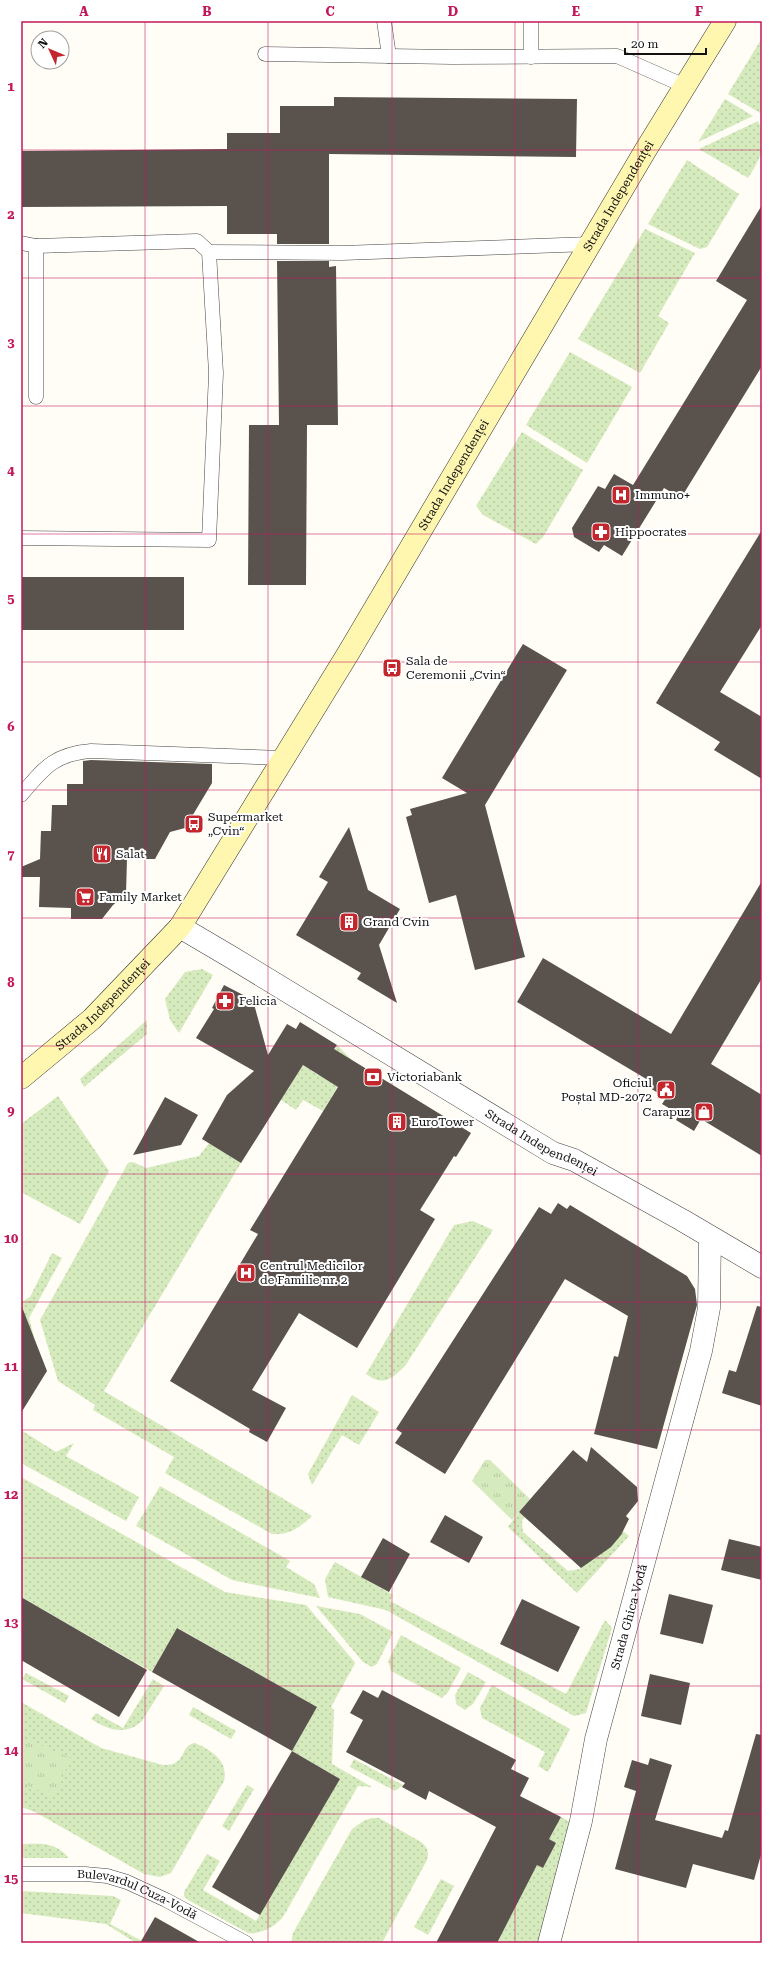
<svg xmlns="http://www.w3.org/2000/svg" width="783" height="1964" font-family="'Roboto Serif',serif">
<defs>
<pattern id="grass-dots" width="8" height="8" patternUnits="userSpaceOnUse"><rect width="8" height="8" fill="#d5ebbd"/><path d="M2 2h.1M6 6h.1" fill="none" stroke="#b6c8a1" stroke-width="1.8" stroke-linecap="round"/></pattern>
<pattern id="park-tufts" width="24" height="20" patternUnits="userSpaceOnUse"><rect width="24" height="20" fill="#d5ebbd"/><path d="M3 7l-1-3M5 7V3M7 7l1-3M15 17l-1-3M17 17v-4M19 17l1-3" fill="none" stroke="#b6c8a1"/></pattern>
</defs>
<rect width="100%" height="100%" fill="#fffdf5"/>
<path fill="url(#grass-dots)" d="M762,38V112L760,113L728,94Z
M725,99L753,116L698,142Z
M758,121C769,144 760,159 748,178L699,149Z
M687,160L739,194L707,247L700,249L648,224Z
M645,229L695,253L658,316L669,323L640,373L578,339Z
M570,352L632,387L587,463L526,425Z
M522,432L583,470L543,537L536,544L483,515L476,506Z
M202,969L213,975L179,1033L170,1020L165,999L185,972Z
M147,1020V1034L84,1087L80,1079Z
M337,1045L353,1061L323,1111L303,1100L296,1110L281,1100L303,1065L318,1075Z
M58,1096L109,1171L80,1224L21,1192V1124Z
M209,1143L241,1163L104,1391L312,1516C299,1528 290,1535 272,1534L165,1473L174,1457L93,1410L95,1405L58,1381L40,1320L128,1163L133,1162L146,1168L199,1156Z
M473,1221L493,1230L405,1366C391,1379 384,1387 366,1374L454,1225Z
M52,1253L62,1258L29,1318L34,1337L21,1330V1302L30,1297Z
M352,1395L379,1412L359,1445L342,1435L312,1485L308,1474Z
M21,1430L56,1452L74,1443L66,1456L139,1497L126,1521L21,1463Z
M21,1477L225,1592L306,1605L353,1660L355,1663L353,1667L331,1707L334,1710L332,1764L372,1787L358,1786L283,1917C276,1926 260,1935 248,1933L188,1900L184,1896V1892L207,1854L220,1861L203,1890L256,1921L340,1779L292,1751L317,1707L178,1628L152,1672L21,1597Z
M160,1486L290,1561L286,1567L314,1584L320,1598L232,1580L136,1526Z
M519,1512L525,1517L522,1521L523,1532L568,1571L580,1569L592,1555L611,1547L623,1531L629,1536L577,1593L508,1527Z
M335,1562L393,1595L390,1601L566,1694L605,1620L612,1628L586,1713L574,1716L386,1610L328,1597L325,1579Z
M316,1606L360,1614L393,1632L377,1664L372,1667L363,1662Z
M401,1635L461,1668L448,1692L442,1698L391,1671L388,1661Z
M468,1672L486,1682L473,1704L465,1710L456,1704L455,1695Z
M26,1673L69,1696L65,1703L22,1679Z
M153,1679L164,1686L142,1721C126,1736 108,1730 91,1719L96,1713L123,1728Z
M492,1685L570,1729L548,1772L538,1766L545,1752L482,1718L480,1708Z
M21,1702L101,1748L163,1765C188,1766 179,1745 195,1743C211,1750 229,1761 224,1781L171,1873L160,1877L144,1874L35,1812L21,1807Z
M193,1707L236,1731L231,1739L189,1715Z
M354,1759L403,1785L395,1791L350,1767Z
M247,1785L254,1789L229,1831L222,1826Z
M561,1817L572,1823L541,1943H497L537,1865L543,1868L556,1843L549,1839Z
M373,1818H379L421,1842C428,1848 429,1852 427,1860L382,1943H291L293,1933L352,1829L365,1820Z
M21,1844C42,1844 54,1841 69,1858H21Z
M441,1879L454,1886L428,1935L414,1927Z
M21,1891L113,1896L121,1900L110,1924L146,1943H136L106,1924L21,1913Z"/>
<path fill="url(#park-tufts)" d="M485,1460H490L530,1499L512,1520L472,1481Z
M24,1738L71,1758L54,1797L21,1783V1746Z"/>
<path fill="#5a524d" d="M334,97L577,99L576,157L329,154V244H277V234H227V206L21,207V151L227,149V133H280V106H334Z
M762,205V366L681,498L664,488L622,556L604,545L599,552L574,537L572,528L598,486L605,489L614,474L633,485L747,300L716,281Z
M277,261H329V267L336,266L338,425H307L306,585H248L249,425H279Z
M762,530V625L720,692L762,717V779L714,750L720,742L656,703Z
M21,577H184V630H21Z
M523,644L567,670L485,805L525,957L475,970L456,895L429,903L406,817L412,815L410,809L467,793L442,778Z
M91,760L212,764V783L185,828L170,832L155,859H127L126,894L113,905L102,919H71V908L39,907L40,877H21V867L40,859L41,831H51L52,805H67V784H83V761Z
M349,827L368,890L400,909L379,945L397,1003L357,979L361,973L296,935L328,882L319,877Z
M762,881V978L711,1064L762,1095V1156L701,1119L694,1131L676,1120L679,1114L662,1104L666,1098L645,1085L648,1080L517,1002L543,958L671,1034Z
M224,985L249,998L254,1004L268,1055L287,1024L296,1029L300,1022L337,1045L334,1049L471,1133L456,1157L454,1156L420,1210L435,1219L357,1348L299,1313L252,1390L286,1408L267,1442L249,1432L250,1429L170,1381L258,1234L250,1230L338,1087L303,1065L241,1163L202,1139L227,1095L254,1071L196,1038L214,1009L212,1008Z
M165,1097L198,1115L181,1145L133,1155Z
M558,1203L567,1209L570,1205L687,1276L695,1289L697,1305L657,1449L594,1434L614,1356L618,1357L628,1316L565,1279L445,1474L395,1443L402,1433L396,1429L539,1207L551,1214Z
M757,1306L762,1307V1406L722,1393L729,1370L736,1372Z
M22,1307L47,1371L21,1413V1308Z
M591,1447L637,1487L638,1501L626,1516L629,1519L621,1535L611,1547L581,1568L519,1512L573,1450L587,1462Z
M445,1515L483,1537L469,1563L430,1542Z
M383,1538L410,1554L389,1592L361,1577Z
M729,1539L762,1547V1580L721,1570Z
M669,1594L713,1605L703,1644L660,1634Z
M21,1597L147,1670L119,1717L21,1660Z
M522,1599L580,1627L558,1672L500,1644Z
M177,1628L317,1707L292,1751L152,1672Z
M650,1674L690,1683L681,1725L641,1716Z
M363,1690L378,1698L382,1690L516,1760L511,1769L529,1778L520,1796L561,1817L549,1839L556,1843L543,1868L537,1865L497,1943H436L496,1827L429,1791L426,1800L402,1787L405,1783L346,1752L363,1720L350,1713Z
M756,1734L762,1735V1851L754,1880L693,1864L686,1888L615,1869L636,1791L624,1787L632,1760L648,1765L650,1758L672,1765L655,1820L722,1838L725,1830L728,1831Z
M292,1751L340,1779L260,1915L212,1887Z
M155,1917L201,1943H140Z"/>
<g fill="none" stroke-linecap="round" stroke-linejoin="round">
<g stroke="#444" stroke-width="15">
<g id="lane">
<path d="M384,21L389,56"/>
<path d="M531,21V57"/>
<path d="M265,54L452,57L617,56L685,86"/>
<path d="M21,243L36,246L197,241L209,252L216,373L209,540L21,538"/>
<path d="M36,246V397"/>
<path d="M209,252L342,253L590,244"/>
<path d="M21,795C44,768 54,754 91,751L284,758"/>
<path id="s1" d="M21,1874H85L107,1876L127,1882L166,1900L246,1943"/>
</g>
</g>
<g stroke="#444" stroke-width="23">
<g id="street">
<path id="s2" d="M180,927L231,957L553,1153L574,1160L682,1220L762,1267"/>
<path id="s3" d="M549,1943L581,1821L596,1739L701,1351L709,1308L710,1237"/>
</g>
</g>
<g stroke="#333" stroke-width="23">
<g id="secondary">
<path id="s4" d="M21,1078L92,1019L180,927L349,652L645,151L725,21"/>
</g>
</g>
<use href="#lane" stroke="#fff" stroke-width="14"/>
<use href="#street" stroke="#fff" stroke-width="22"/>
<use href="#secondary" stroke="#fff6b0" stroke-width="22"/>
</g>
<path fill="none" stroke="#c2185b" stroke-width="1" stroke-opacity="0.55" d="M145,21V1943M268,21V1943M392,21V1943M515,21V1943M638,21V1943M21,150H762M21,278H762M21,406H762M21,534H762M21,662H762M21,790H762M21,918H762M21,1046H762M21,1174H762M21,1302H762M21,1430H762M21,1558H762M21,1686H762M21,1814H762"/>
<defs>
<g id="hospital-square" transform="scale(1)"><rect x="-9" y="-9" width="18" height="18" rx="4" fill="#c4262e" stroke="#fff"/><path d="M-5-5h3v3.5h4V-5h3V5h-3V1.5h-4V5h-3Z" fill="#fff"/></g>
<g id="pharmacy-square" transform="scale(1)"><rect x="-9" y="-9" width="18" height="18" rx="4" fill="#c4262e" stroke="#fff"/><path d="M-2-6h4v4h4v4h-4v4h-4v-4h-4v-4h4Z" fill="#fff"/></g>
<g id="bus-square" transform="scale(1)"><rect x="-9" y="-9" width="18" height="18" rx="4" fill="#c4262e" stroke="#fff"/><path d="M-5-6H5V4H4V6H2V4H-2V6H-4V4H-5ZM-3.5-4V0h7V-4ZM-3.5 1.2v1.5H-2V1.2ZM2 1.2v1.5H3.5V1.2Z" fill="#fff"/></g>
<g id="restaurant-square" transform="scale(1)"><rect x="-9" y="-9" width="18" height="18" rx="4" fill="#c4262e" stroke="#fff"/><path d="M-5-6h1v4h1v-4h1v4h1v-4h1v5L-1.5 .5V6h-2V.5L-5-1ZM5-6V6H3V1.5H1.5Q1.5-4 5-6Z" fill="#fff"/></g>
<g id="supermarket-square" transform="scale(1)"><rect x="-9" y="-9" width="18" height="18" rx="4" fill="#c4262e" stroke="#fff"/><path d="M-6-5.5h2.5l.6 2H6L4.5 2H-2.5L-4.4-4H-6ZM-1.5 3.2a1.3 1.3 0 1 0 .1 0ZM3 3.2a1.3 1.3 0 1 0 .1 0Z" fill="#fff"/></g>
<g id="building-square" transform="scale(1)"><rect x="-9" y="-9" width="18" height="18" rx="4" fill="#c4262e" stroke="#fff"/><path d="M-4-6H4V6H1V3H-1V6H-4ZM-2.5-4.3h1.7v1.8h-1.7ZM.8-4.3h1.7v1.8H.8ZM-2.5-1h1.7V.8h-1.7ZM.8-1h1.7V.8H.8Z" fill="#fff"/></g>
<g id="bank-square" transform="scale(1)"><rect x="-9" y="-9" width="18" height="18" rx="4" fill="#c4262e" stroke="#fff"/><path d="M-6-4H6V4H-6ZM0-2.3a2.3 2.3 0 1 0 0 4.6a2.3 2.3 0 1 0 0-4.6Z" fill="#fff"/></g>
<g id="civic-square" transform="scale(1)"><rect x="-9" y="-9" width="18" height="18" rx="4" fill="#c4262e" stroke="#fff"/><path d="M-.6-6.5H3V-4.5H.6V-3L4-1V1h2V6H-6V1h2V-1L-.6-3ZM-1.2 2.5V6h2.4V2.5Z" fill="#fff"/></g>
<g id="shop-square" transform="scale(1)"><rect x="-9" y="-9" width="18" height="18" rx="4" fill="#c4262e" stroke="#fff"/><path d="M-5-2.5h2.3a2.7 3.5 0 0 1 5.4 0H5L5.5 6h-11ZM-1.5-2.5h3a1.5 2.3 0 0 0-3 0Z" fill="#fff"/></g>
</defs>
<g fill-rule="evenodd">
<use href="#hospital-square" x="621" y="495"/>
<use href="#pharmacy-square" x="601" y="532"/>
<use href="#bus-square" x="392" y="668"/>
<use href="#bus-square" x="194" y="824"/>
<use href="#restaurant-square" x="102" y="854"/>
<use href="#supermarket-square" x="85" y="897"/>
<use href="#building-square" x="349" y="922"/>
<use href="#pharmacy-square" x="225" y="1001"/>
<use href="#bank-square" x="373" y="1077"/>
<use href="#civic-square" x="666" y="1090"/>
<use href="#shop-square" x="704" y="1112"/>
<use href="#building-square" x="397" y="1122"/>
<use href="#hospital-square" x="246" y="1273"/>
</g>
<g text-anchor="middle" stroke-width="4" stroke-linejoin="round" paint-order="stroke">
<g font-size="12" fill="#111" stroke="#fff">
<text dy="4" stroke="none"><textPath href="#s4" startOffset="1072">Strada Independenței</textPath></text>
<text dy="4" stroke="none"><textPath href="#s4" startOffset="748">Strada Independenței</textPath></text>
<text dy="4" stroke="none"><textPath href="#s4" startOffset="110">Strada Independenței</textPath></text>
<text dy="4" stroke="none"><textPath href="#s2" startOffset="421">Strada Independenței</textPath></text>
<text dy="4" stroke="none"><textPath href="#s3" startOffset="336">Strada Ghica-Vodă</textPath></text>
<text dy="4" stroke="none"><textPath href="#s1" startOffset="120">Bulevardul Cuza-Vodă</textPath></text>
</g>
<g font-size="12" fill="#111" stroke="#fff" text-anchor="start">
<text x="635" y="499">Immuno+</text>
<text x="615" y="536">Hippocrates</text>
<text x="406" y="665">Sala de<tspan x="406" dy="14">Ceremonii „Cvin“</tspan></text>
<text x="208" y="821">Supermarket<tspan x="208" dy="14">„Cvin“</tspan></text>
<text x="116" y="858">Salat</text>
<text x="99" y="901">Family Market</text>
<text x="363" y="926">Grand Cvin</text>
<text x="239" y="1005">Felicia</text>
<text x="387" y="1081">Victoriabank</text>
<text x="652" y="1087" text-anchor="end">Oficiul<tspan x="652" dy="14">Poștal MD-2072</tspan></text>
<text x="690" y="1116" text-anchor="end">Carapuz</text>
<text x="411" y="1126">EuroTower</text>
<text x="260" y="1270">Centrul Medicilor<tspan x="260" dy="14">de Familie nr. 2</tspan></text>
</g>
</g>
<rect width="783" height="1964" fill="none" stroke="#ffffff" stroke-width="44"/>
<g transform="translate(50 50) rotate(314)"><circle r="19" fill="#ffffff" stroke="#a0a0a0"/>
<path d="M0-3L7 15L0 10L-7 15Z" fill="#c4262e"/>
<text y="-6" font-size="11" font-weight="bold" text-anchor="middle" fill="#111111">N</text>
</g>
<path d="M625 48v6h81v-6" fill="none" stroke="#111111" stroke-width="2"/>
<text x="631" y="48" font-size="12" fill="#111111" stroke="#ffffff" stroke-width="3" paint-order="stroke">20 m</text>
<rect x="22" y="22" width="739" height="1920" fill="none" stroke="#c2185b" stroke-width="1.5"/>
<g font-size="13" text-anchor="middle" font-weight="bold" fill="#c2185b">
<text x="84" y="16">A</text>
<text x="207" y="16">B</text>
<text x="330" y="16">C</text>
<text x="453" y="16">D</text>
<text x="576" y="16">E</text>
<text x="699" y="16">F</text>
<text x="11" y="91">1</text>
<text x="11" y="219">2</text>
<text x="11" y="347">3</text>
<text x="11" y="475">4</text>
<text x="11" y="603">5</text>
<text x="11" y="731">6</text>
<text x="11" y="859">7</text>
<text x="11" y="987">8</text>
<text x="11" y="1115">9</text>
<text x="11" y="1243">10</text>
<text x="11" y="1371">11</text>
<text x="11" y="1499">12</text>
<text x="11" y="1627">13</text>
<text x="11" y="1755">14</text>
<text x="11" y="1883">15</text>
</g>
</svg>
